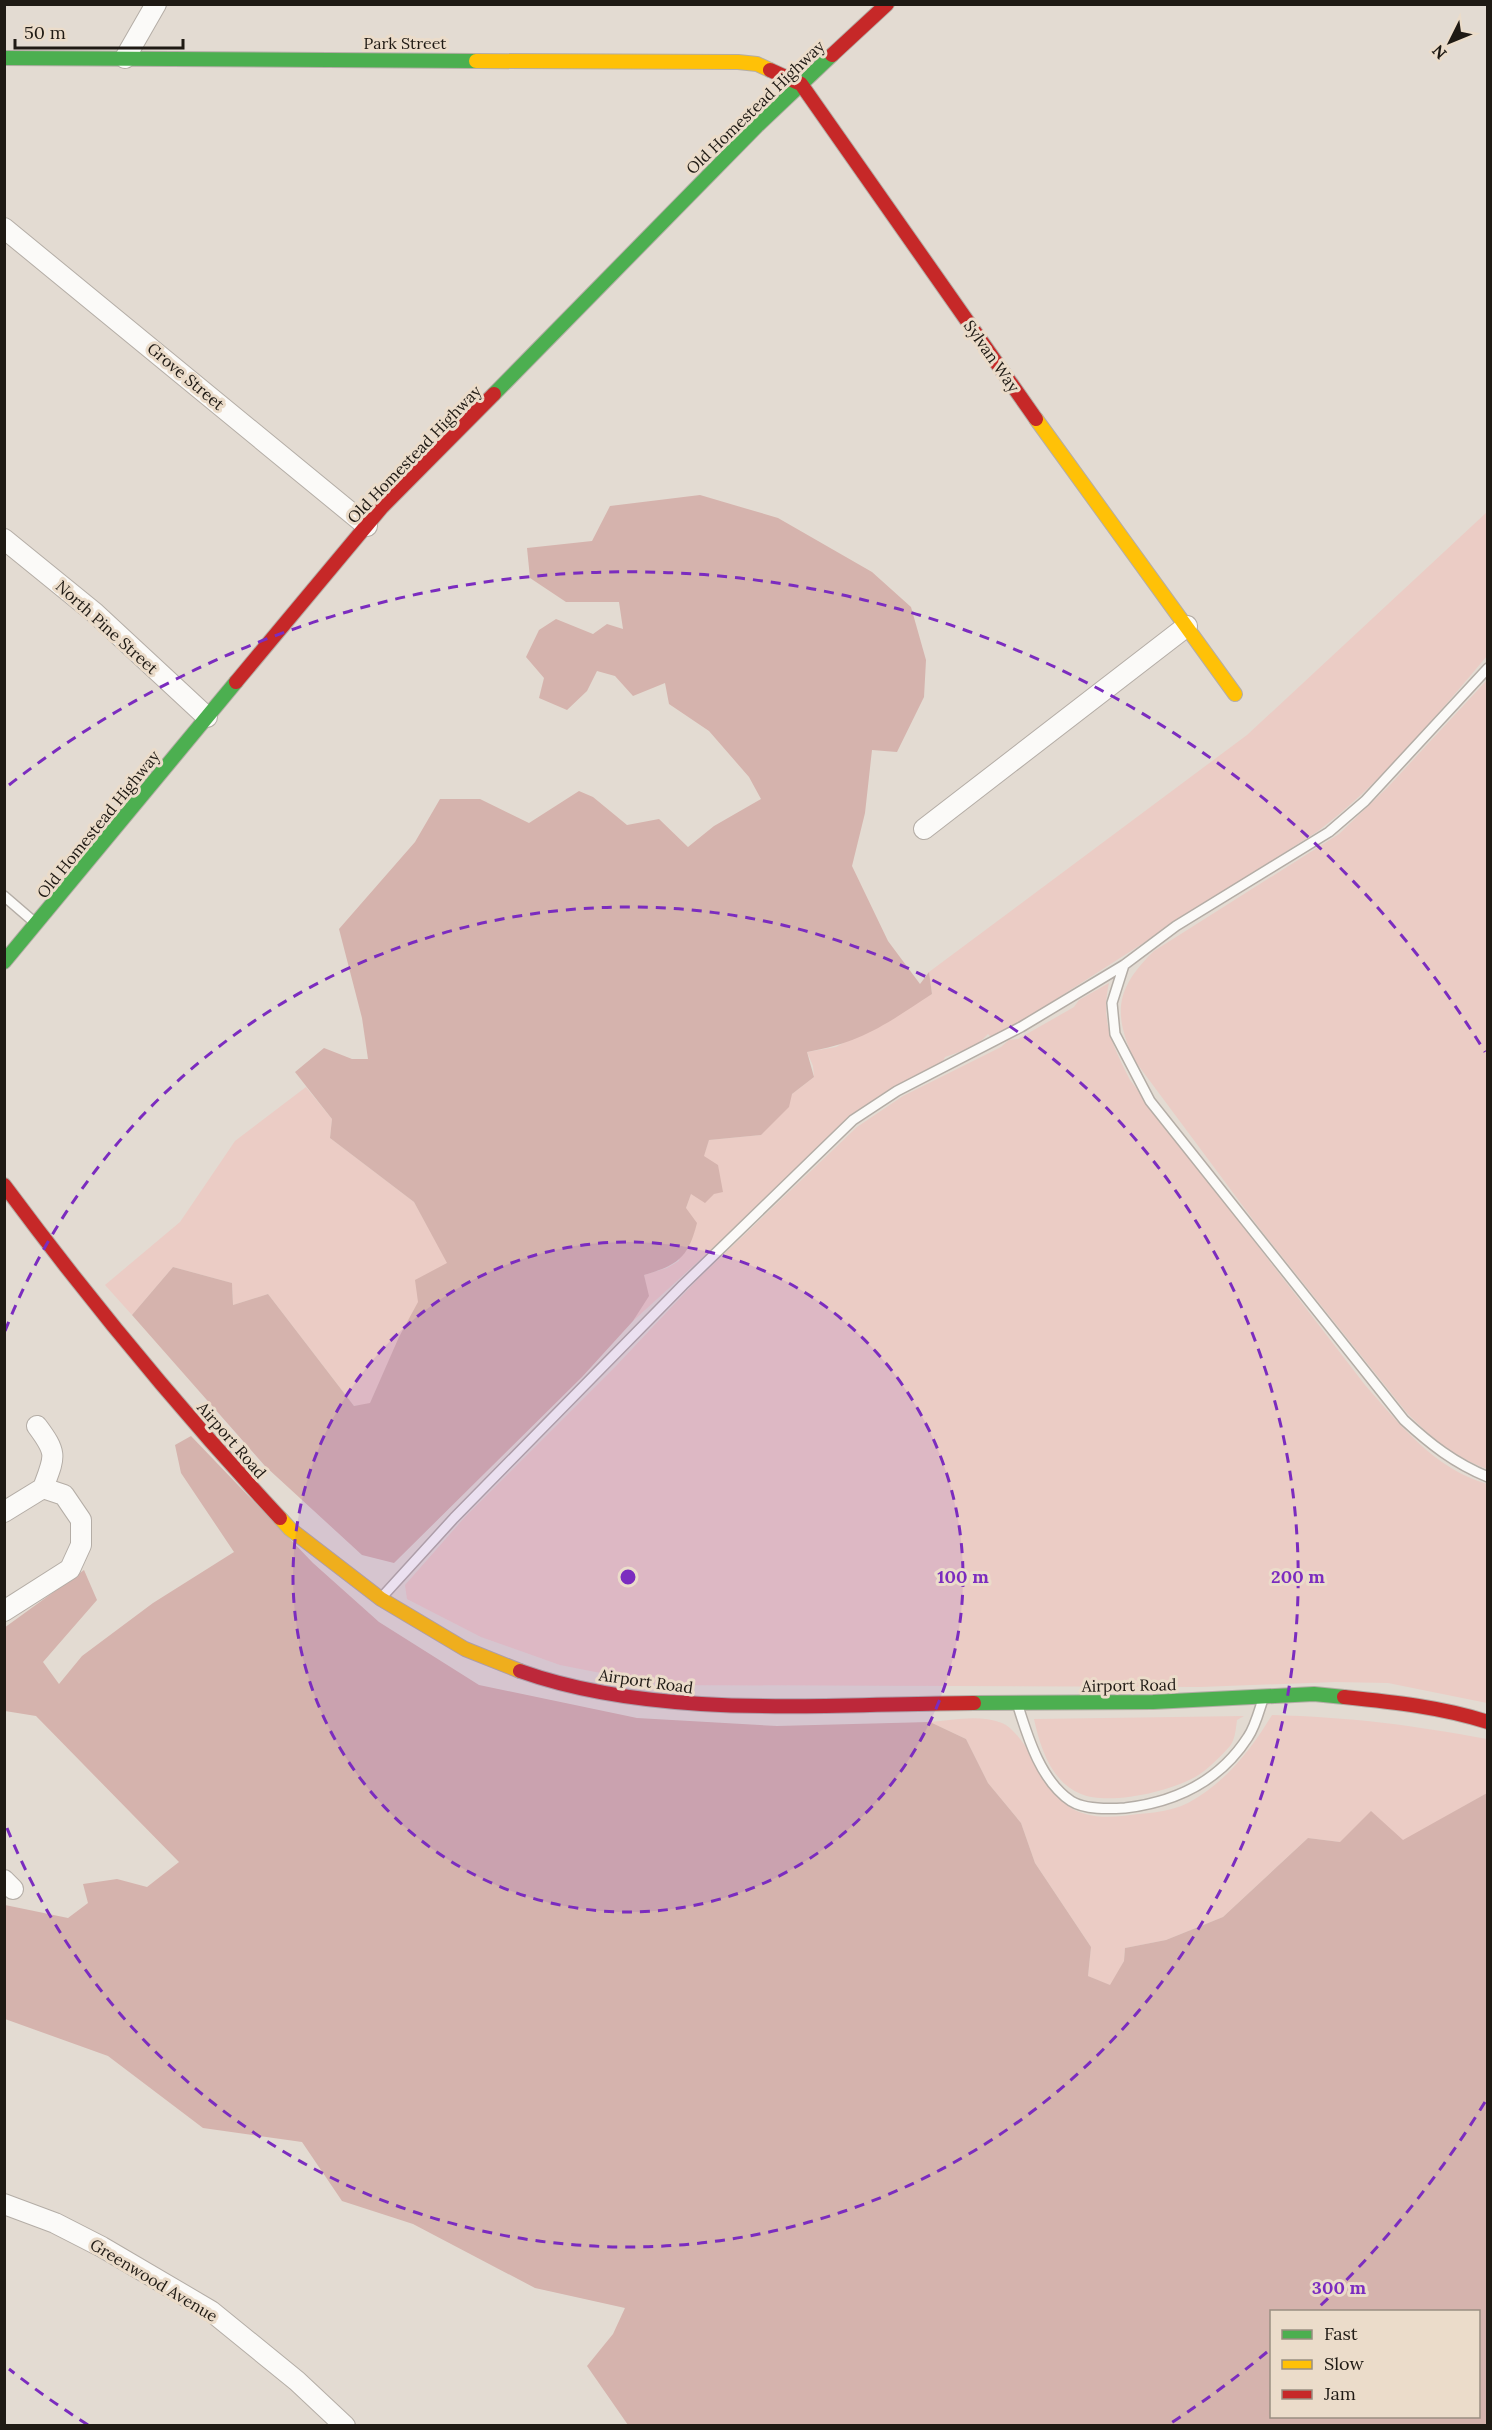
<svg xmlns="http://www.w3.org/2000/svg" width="1492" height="2430" font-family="Lora,serif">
<rect width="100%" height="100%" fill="#e3dbd2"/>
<path fill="#ebccc5" d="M1487,512V656C1434,718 1383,782 1318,831L1025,1019L996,1042L988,1034L976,1046L945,1057L941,1065L850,1116L714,1247L633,1321L648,1296L644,1275L667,1268L679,1261L686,1208L709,1140L761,1135L792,1094L814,1077L813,1066L807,1052L836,1047L932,994L929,972L1247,735Z
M1487,680V1469C1453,1456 1433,1439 1407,1413L1260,1229L1135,1061C1112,1013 1116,988 1154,951L1339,834L1388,787Z
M1109,983C1100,1022 1113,1046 1130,1080L1365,1385C1400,1425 1435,1469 1487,1484V1703L1388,1683L1335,1682L1200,1687L662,1685L560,1665L481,1637L407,1599L405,1585L465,1517L616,1366L698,1279L857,1127L903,1096L1001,1047L1009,1040L1018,1039L1074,1007L1079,1000Z
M306,1087L332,1119L330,1138L414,1202L448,1263C413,1310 393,1350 370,1404L354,1406L268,1294L233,1305L232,1283L173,1267L132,1315L105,1285L180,1222L235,1141Z
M1272,1715C1349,1717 1412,1725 1487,1739V1793L1403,1841L1340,1842L1308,1838L1223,1917L1166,1940L1125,1948L1124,1961L1111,1986L1088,1976L1091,1947L1035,1863L1021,1823L988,1783L966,1739L930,1722C953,1720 979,1714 1002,1723C1023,1731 1045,1785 1066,1804C1080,1817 1104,1818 1122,1816C1143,1813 1169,1813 1188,1803C1225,1783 1251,1750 1272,1715Z
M1244,1716L1237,1720C1236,1728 1235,1740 1230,1746C1222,1755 1210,1767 1200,1774C1175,1791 1109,1806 1081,1794C1051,1782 1040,1747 1034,1719Z"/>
<path fill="#d5b3ad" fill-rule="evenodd" d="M700,495L778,518L872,572L911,607L926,660L924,697L897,752L872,750L865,813L852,866L888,941L920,984L929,972L932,994C886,1024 863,1042 807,1052L814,1077L792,1094L789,1107L761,1135L709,1140L704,1156L718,1165L723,1192L714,1194L705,1203L691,1194L686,1208L697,1223C688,1258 678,1265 644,1275L649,1296L633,1321L582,1377L394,1563L362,1555L265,1466L132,1315L173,1267L232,1283L233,1305L268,1294L354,1406L370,1403L399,1337L418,1302L415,1280L447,1263L414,1202L330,1138L332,1119L295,1072L324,1048L352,1059H368L362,1018L339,929L415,842L440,799H480L529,823L579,791L593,797L627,825L659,819L688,847L714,826L761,799L749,777L709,731L669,704L665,683L633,696L615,676L597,671L587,691L567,710L539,698L544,678L526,657L539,630L556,619L593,634L607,624L623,629L619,602H566L530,578L527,548L592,541L610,506Z
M191,1436L313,1563L379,1622L479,1685L637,1718L777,1726L930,1722L966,1739L988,1783L1021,1823L1035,1863L1091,1947L1088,1976L1110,1985L1124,1961L1125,1948L1166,1940L1223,1917L1308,1838L1340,1842L1371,1811L1403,1840L1487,1793V2425H628L587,2366L613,2334L625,2308L535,2288L413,2224L342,2201L302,2142L203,2128L108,2056L5,2019V1905L68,1918L88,1903L83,1884L117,1879L147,1887L179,1862L36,1716L5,1711L4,1628L84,1570L97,1600L43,1662L59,1684L82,1656L153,1603L234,1552L181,1473L175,1445ZM1272,2312H1478V2416H1272Z"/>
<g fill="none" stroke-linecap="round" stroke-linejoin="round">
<g stroke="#b4ada6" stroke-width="12">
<path id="lane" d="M4,896L33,921
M1124,965L1112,1003L1115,1034L1150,1101L1404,1420C1430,1444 1454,1463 1488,1477
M382,1597L454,1518L683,1285L853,1120L897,1091L1021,1027L1124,965L1176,926L1329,832L1365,801L1488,668
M1018,1706C1028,1738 1041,1781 1071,1801C1085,1810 1109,1809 1125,1808C1176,1802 1219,1782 1248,1737C1255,1727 1259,1711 1263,1699"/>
</g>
<g stroke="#b4ada6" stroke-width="22">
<path id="street" d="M125,58L156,4
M4,228L367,526
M4,539L95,613L207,717
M924,829L1187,626
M37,1426C58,1454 55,1456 43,1488
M4,1512L43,1488
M4,1611L70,1569L81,1545V1520L64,1495L43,1488
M4,1880L13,1889
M4,2204L55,2223L102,2247L211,2311L297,2381L345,2426"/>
</g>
<g stroke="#b4ada6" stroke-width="16">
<path id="fast" d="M4,58L476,61
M494,394L757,126L832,55
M4,962L236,682
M974,1703L1153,1702L1314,1694L1344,1697"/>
</g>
<g stroke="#b4ada6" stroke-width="16">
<path id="slow" d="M476,61L738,62L757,64L770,70
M1036,419L1235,694
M280,1518L290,1529L381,1599L465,1649L520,1671"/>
</g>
<g stroke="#b4ada6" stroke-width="16">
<path id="jam" d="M832,55L887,4
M770,70L801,84L1036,419
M236,682L382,507L494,394
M4,1185C90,1301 182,1412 280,1518
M520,1671C657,1720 829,1704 974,1703
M1344,1697C1393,1702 1441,1707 1488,1722"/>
</g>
<use href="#lane" stroke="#fbfaf8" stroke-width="9"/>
<use href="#street" stroke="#fbfaf8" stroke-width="20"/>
<use href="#fast" stroke="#4caf50" stroke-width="14"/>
<use href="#slow" stroke="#ffc107" stroke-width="14"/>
<use href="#jam" stroke="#c62828" stroke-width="14"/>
</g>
<circle cx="628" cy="1577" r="335" fill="#7b2cbf" fill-opacity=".12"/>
<g fill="none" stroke="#7b2cbf" stroke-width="3" stroke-dasharray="10 8">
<circle cx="628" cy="1577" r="335"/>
<path d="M5 1331A670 670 0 1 1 5 1823"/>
<path d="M1485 2102A1005 1005 0 0 1 1320 2306M1267 2352A1005 1005 0 0 1 1168 2425M88 2425A1005 1005 0 0 1 9 2369M9 785A1005 1005 0 0 1 1485 1052"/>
</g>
<g text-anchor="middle" stroke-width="6" stroke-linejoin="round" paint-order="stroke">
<g font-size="16" fill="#1f1a14" stroke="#ebdcca">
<text x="405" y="49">Park Street</text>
<text transform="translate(755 107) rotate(-44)" y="6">Old Homestead Highway</text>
<text transform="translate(992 356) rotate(55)" y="6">Sylvan Way</text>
<text transform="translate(186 376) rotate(40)" y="6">Grove Street</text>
<text transform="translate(414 454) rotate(-46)" y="6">Old Homestead Highway</text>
<text transform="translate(107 627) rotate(42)" y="6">North Pine Street</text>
<text transform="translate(98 824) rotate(-51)" y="6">Old Homestead Highway</text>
<text transform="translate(232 1440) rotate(49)" y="6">Airport Road</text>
<text transform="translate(646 1681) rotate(8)" y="6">Airport Road</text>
<text transform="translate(1129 1685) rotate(-1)" y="6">Airport Road</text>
<text transform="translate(154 2280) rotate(31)" y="6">Greenwood Avenue</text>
</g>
</g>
<circle cx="628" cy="1577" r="9" fill="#7b2cbf" stroke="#ebdcca" stroke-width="3"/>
<g font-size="18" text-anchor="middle" font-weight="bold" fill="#7b2cbf" stroke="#ebdcca" stroke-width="6" stroke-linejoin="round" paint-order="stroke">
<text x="963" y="1583">100 m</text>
<text x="1298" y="1583">200 m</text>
<text x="1339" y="2294">300 m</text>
</g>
<rect width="1492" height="2430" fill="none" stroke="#1f1a14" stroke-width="12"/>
<rect x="1270" y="2310" width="210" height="108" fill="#ebdcca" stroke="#998e81" stroke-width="1.5"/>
<rect x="1282" y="2330" width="30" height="9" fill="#4caf50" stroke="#998e81" stroke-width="1.5"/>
<text x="1324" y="2340" font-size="18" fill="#1f1a14">Fast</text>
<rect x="1282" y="2360" width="30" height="9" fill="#ffc107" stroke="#998e81" stroke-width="1.5"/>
<text x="1324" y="2370" font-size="18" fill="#1f1a14">Slow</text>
<rect x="1282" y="2390" width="30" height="9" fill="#c62828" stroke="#998e81" stroke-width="1.5"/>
<text x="1324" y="2400" font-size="18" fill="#1f1a14">Jam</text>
<g transform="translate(1450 42) rotate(227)" stroke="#ebdcca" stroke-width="4.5" paint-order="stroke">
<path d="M0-4.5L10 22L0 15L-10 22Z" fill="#1f1a14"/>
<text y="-9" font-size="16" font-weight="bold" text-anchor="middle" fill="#1f1a14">N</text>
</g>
<path d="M15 39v9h168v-9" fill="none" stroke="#1f1a14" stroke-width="3"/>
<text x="24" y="39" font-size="18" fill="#1f1a14" stroke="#ebdcca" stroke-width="4.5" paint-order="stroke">50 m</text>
</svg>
